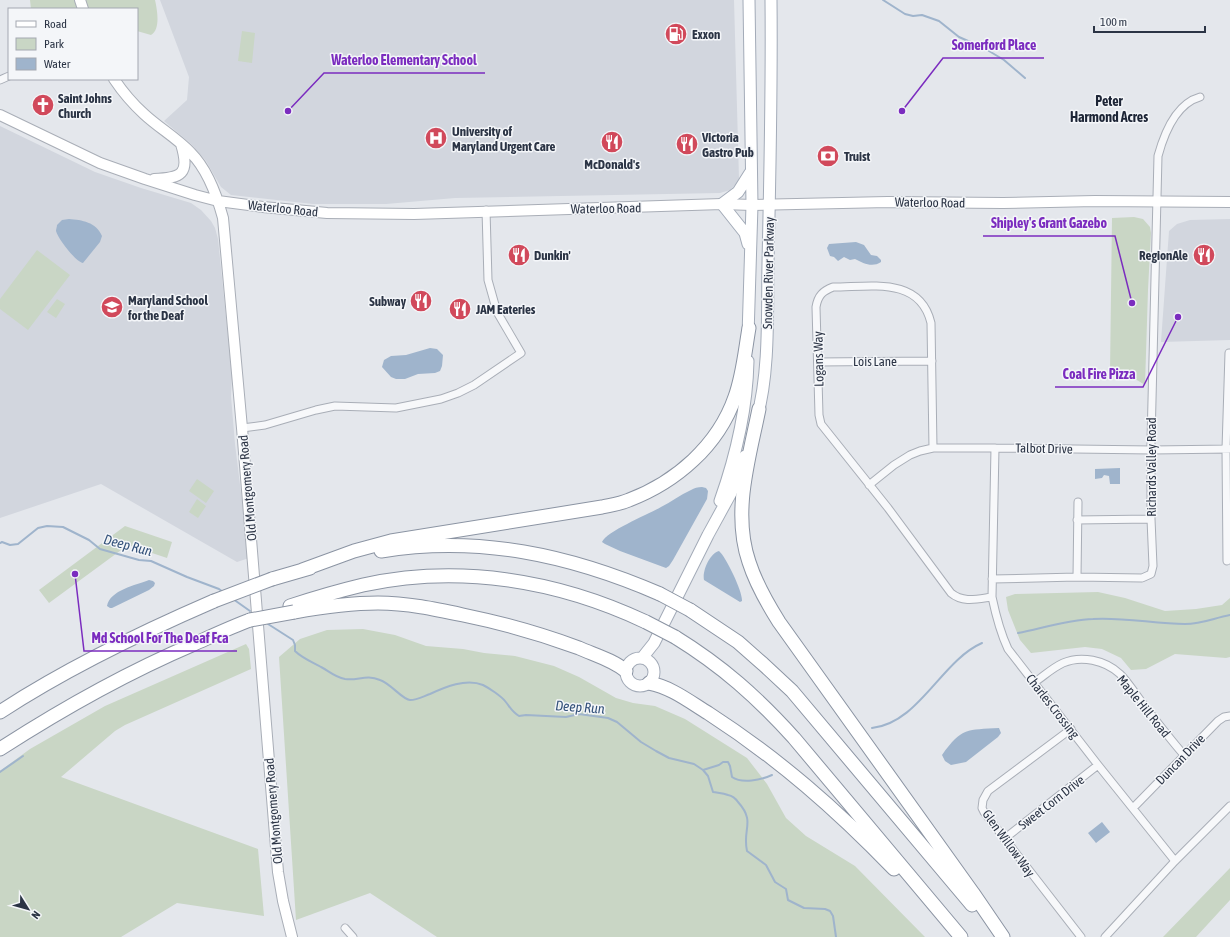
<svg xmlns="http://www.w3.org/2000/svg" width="1230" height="937" font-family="'Asap Condensed',sans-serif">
<rect width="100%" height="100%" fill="#e4e7ec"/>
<path fill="#d2d6de" d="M160,0H734L739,179L737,183L730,190L720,193L455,198L386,204H313L231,195L221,187L206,161L191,144L164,121L187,100L189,77Z
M0,126L95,172L141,188L191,203L201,210L211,221L215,228L218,239L232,375L231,396L235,444L249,558L237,562L101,484L0,518Z
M1230,219V340L1161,342L1169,231L1177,224L1190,220Z"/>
<path fill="#c9d6c5" d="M30,0H76L79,9H31Z
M85,0H155C157,9 161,29 151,35L137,31V9H88Z
M242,31L255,33L252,63L238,61Z
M1134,217L1143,219L1150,227L1151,233L1148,290L1145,385L1132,377L1110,373L1112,218Z
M37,250L70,275L28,330L0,309V299Z
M57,299L65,304L56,318L47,312Z
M197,479L214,491L206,503L189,491Z
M197,499L206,506L198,518L189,512Z
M125,526L172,542L167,558L128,545L49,603L39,590Z
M1098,592L1125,598L1165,611L1196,609L1222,605L1230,598V657L1226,658L1175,654L1146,669L1131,670L1121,658L1102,649L1085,647L1031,653L1020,640L1008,610L1006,597L1015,594Z
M363,629L395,635L426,646L463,649L484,653L515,656L554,666L579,677L616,698L633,703L655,706L685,719L747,758L767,784L786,818L806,836L855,866L925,937H437L370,893L296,920L279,657L300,639L327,630Z
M246,644L249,649L251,669L125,725L115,731L61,777L258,849L264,916L177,903L121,937H0V771L30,749L105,706Z
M1230,868V900L1196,937H1163Z"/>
<path fill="#9fb4cc" d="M69,219C82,220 96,222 102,236L100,242L83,263C76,262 58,239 56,231C56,229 57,227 57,225L62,220Z
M856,242L864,245L871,255L877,256L881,260V262C872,268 863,263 855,259L850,260L844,257L838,261L834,257L830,256L827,248L829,244Z
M430,348L437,349L443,355L442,366L440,371L435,373L418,374L405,379H396L391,377L382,367L384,360L391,356L406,355Z
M1120,468V484H1110L1109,476L1104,475L1102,478L1095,479V469Z
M702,487L706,488L708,491L707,499L673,560L669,566L666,568L620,551L605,544L602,542C607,531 649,514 661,507C671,502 680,495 691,490C694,488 698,487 702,487Z
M719,551C726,557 743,592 742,601L740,602L704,580C702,571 710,553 719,551Z
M149,580L153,581L155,583L154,586L149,590L112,608H110L107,606C110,590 136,585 149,580Z
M999,728L1001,733L998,737L966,762L951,765L945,761L942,755C962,727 967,730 999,728Z
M1102,822L1110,832L1096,843L1088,833Z"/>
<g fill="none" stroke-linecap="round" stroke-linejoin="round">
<path stroke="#9fb4cc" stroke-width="2" d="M883,0L905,14L913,16L922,15L939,21L959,37L984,48L1004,60L1025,78
M0,543L2,542L10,545L18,544L38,528L47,526L63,527L89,540L100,549L139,560L151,561L187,577L219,589L223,592
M233,599L250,611
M268,624L293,640L295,645V651C302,658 312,662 321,667C329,671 334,677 345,679C358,681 366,674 380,680C390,683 403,700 410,700C417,700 424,696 430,694C445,687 466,678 483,685C489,688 501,696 505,701C510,707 512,712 519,716L526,715L566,717L579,714L608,718L617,722L641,742L656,751L669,758L694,764L703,770L708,776L713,792C718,793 723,793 728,795C733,796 736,799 738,802C756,822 742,829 747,851L766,865L775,882L786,889L788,900L804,908L825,909L830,911L833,916L836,937
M1018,633C1043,628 1068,620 1093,619C1124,617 1155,624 1185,624C1202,624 1214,618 1230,615
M872,728C919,723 941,661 982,643
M703,770L719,765L723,762H728L730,766L732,777C742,784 761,780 772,775
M0,772L23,756"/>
<g stroke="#a9aeb7" stroke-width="9">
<path id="street" d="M0,80L9,76
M818,362L932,361
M242,428L265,425L316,410L335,406L396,408L441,399L458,393L474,385L521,353L497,312L488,280L486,210
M933,448L931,323C920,276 870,287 833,287C823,291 818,295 816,307L819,415L821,424L888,508L951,593C963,603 977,599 992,597
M995,448L992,597C996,616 1000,632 1008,649L1098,765L1175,861L1230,806
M869,485L894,465L910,455L920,451L933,448H995L1152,450L1230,449
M1077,520L1151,519
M1227,561L1226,449L1229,353
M1077,577L1078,502
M992,579L1077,577L1142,578L1151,574L1153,566L1151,519V441L1158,156C1164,134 1175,104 1200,97
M1035,682C1044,676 1052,668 1063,663C1081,655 1105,660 1120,674C1129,683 1136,695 1144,705C1157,722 1170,739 1184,755
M1071,729L988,791L983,800L982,808L984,812L1081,937
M1133,808L1218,721L1224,717L1230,716
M1004,839L1098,765
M345,928L353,937
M1105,937L1175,861"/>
</g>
<g stroke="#a9aeb7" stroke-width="12">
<path id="secondary" d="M80,0L83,9
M114,79C122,91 133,104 144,114C159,128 177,138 191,153C208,170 217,196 223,218L242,428L278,872L283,901L292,937
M0,115L100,163L145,179L195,195L218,201L263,207L327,213L414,214L722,204L752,205L888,202L1003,203L1095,201L1230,202
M154,179C182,178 190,174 181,144"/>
</g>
<g stroke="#a3abb8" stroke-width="13">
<path id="primary" d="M748,244L745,233L722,204L738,192L750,173
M748,336L752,205L749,0
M757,417C770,371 767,310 768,263C770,175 772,88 771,0
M720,501C736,456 747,409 748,361
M626 672a14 14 0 1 1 28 0a14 14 0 1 1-28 0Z
M642,658L654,643L708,535L731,493L745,456"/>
</g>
<g stroke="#8b94a3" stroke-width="15">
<path id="highway" d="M759,409C749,459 732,512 749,562C756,584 767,603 779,622L973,893L1003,937
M381,551C479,535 570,555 660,594
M302,570L354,551L391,541L602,507C611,505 620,504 629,500C676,482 718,446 735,397C743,375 745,351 749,328
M272,579L310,568
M290,606C314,598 338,591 363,585C459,564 557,580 646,622
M690,610L738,642L763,664L792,691L972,905
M294,612C322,607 350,603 378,603C407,603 435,609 463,615C502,623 541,634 579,648C595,655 613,660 626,671
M675,637C722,666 757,697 794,738L961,937
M649,683C671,687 690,702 708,713C779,759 836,809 894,869
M0,712C67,668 140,633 214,601
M0,749C62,709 126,673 194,644C212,636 231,627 250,620"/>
</g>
<use href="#street" stroke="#f7f8fa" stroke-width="7"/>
<use href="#secondary" stroke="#fff" stroke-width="10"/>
<use href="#primary" stroke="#fff" stroke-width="11"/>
<use href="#highway" stroke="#fff" stroke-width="13"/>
<g stroke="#8b94a3" stroke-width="15" stroke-linecap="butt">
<path id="highway-bridge" d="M660,594L690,610
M214,601L272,579
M250,620L294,612
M646,622L675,637"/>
</g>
<use href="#highway-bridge" stroke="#fff" stroke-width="13"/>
</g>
<defs>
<g id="fuel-disc" transform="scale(1.15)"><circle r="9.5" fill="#d1495b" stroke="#f4f6f9"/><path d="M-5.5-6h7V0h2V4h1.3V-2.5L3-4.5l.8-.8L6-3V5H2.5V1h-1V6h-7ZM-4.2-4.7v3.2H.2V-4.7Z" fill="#fff"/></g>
<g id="church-disc" transform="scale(1.15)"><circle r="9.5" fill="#d1495b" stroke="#f4f6f9"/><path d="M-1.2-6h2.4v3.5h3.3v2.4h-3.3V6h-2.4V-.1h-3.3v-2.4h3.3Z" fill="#fff"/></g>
<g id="hospital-disc" transform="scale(1.15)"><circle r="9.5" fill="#d1495b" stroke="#f4f6f9"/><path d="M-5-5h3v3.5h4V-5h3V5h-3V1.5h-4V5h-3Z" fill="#fff"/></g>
<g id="restaurant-disc" transform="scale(1.15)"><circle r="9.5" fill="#d1495b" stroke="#f4f6f9"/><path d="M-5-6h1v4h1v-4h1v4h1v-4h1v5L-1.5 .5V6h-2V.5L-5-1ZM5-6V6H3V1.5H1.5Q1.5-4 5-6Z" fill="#fff"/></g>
<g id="bank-disc" transform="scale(1.15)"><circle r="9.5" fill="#d1495b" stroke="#f4f6f9"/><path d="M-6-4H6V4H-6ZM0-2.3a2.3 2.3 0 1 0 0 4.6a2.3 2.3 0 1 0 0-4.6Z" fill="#fff"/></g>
<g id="school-disc" transform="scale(1.15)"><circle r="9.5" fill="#d1495b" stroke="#f4f6f9"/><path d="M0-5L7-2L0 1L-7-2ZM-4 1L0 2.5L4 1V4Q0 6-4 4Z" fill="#fff"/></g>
</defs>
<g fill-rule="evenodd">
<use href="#fuel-disc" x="676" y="34"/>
<use href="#church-disc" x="43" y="105"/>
<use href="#hospital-disc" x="436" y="138"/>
<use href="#restaurant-disc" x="612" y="142"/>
<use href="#restaurant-disc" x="687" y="144"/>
<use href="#bank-disc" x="828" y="156"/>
<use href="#restaurant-disc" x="519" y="255"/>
<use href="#restaurant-disc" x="1204" y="255"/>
<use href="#restaurant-disc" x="421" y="301"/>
<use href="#school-disc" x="112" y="307"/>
<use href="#restaurant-disc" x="460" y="309"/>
</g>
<g text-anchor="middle" stroke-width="3" stroke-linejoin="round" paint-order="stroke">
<g font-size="13" font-weight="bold" fill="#2b3445" stroke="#f4f6f9" text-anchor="start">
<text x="692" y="39">Exxon</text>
<text x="58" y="103">Saint Johns<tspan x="58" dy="15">Church</tspan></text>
<text x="452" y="136">University of<tspan x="452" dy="15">Maryland Urgent Care</tspan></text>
<text x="702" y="142">Victoria<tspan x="702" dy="15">Gastro Pub</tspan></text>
<text x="844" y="161">Truist</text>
<text x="612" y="169" text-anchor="middle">McDonald's</text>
<text x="534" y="260">Dunkin'</text>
<text x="1188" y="260" text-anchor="end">RegionAle</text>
<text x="128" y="305">Maryland School<tspan x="128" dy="15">for the Deaf</tspan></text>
<text x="406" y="306" text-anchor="end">Subway</text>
<text x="476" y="314">JAM Eateries</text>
</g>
<g font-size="13" fill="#2b3445" stroke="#f4f6f9">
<text transform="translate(930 202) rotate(1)" y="5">Waterloo Road</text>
<text transform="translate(283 208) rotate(6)" y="5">Waterloo Road</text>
<text transform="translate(606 208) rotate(-1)" y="5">Waterloo Road</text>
<text transform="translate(768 273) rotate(-89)" y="5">Snowden River Parkway</text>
<text transform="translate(818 359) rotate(-91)" y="5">Logans Way</text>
<text x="875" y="366">Lois Lane</text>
<text transform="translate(1044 448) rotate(1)" y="5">Talbot Drive</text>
<text transform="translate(1151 467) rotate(-90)" y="5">Richards Valley Road</text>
<text transform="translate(247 488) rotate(-95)" y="5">Old Montgomery Road</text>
<text transform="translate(1053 706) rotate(52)" y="5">Charles Crossing</text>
<text transform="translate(1144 706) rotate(51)" y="5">Maple Hill Road</text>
<text transform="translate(1180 759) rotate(-46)" y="5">Duncan Drive</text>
<text transform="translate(1051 802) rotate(-38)" y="5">Sweet Corn Drive</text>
<text transform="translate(273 811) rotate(-95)" y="5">Old Montgomery Road</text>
<text transform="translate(1009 843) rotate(54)" y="5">Glen Willow Way</text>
</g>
<g font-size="14" font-weight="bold" fill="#1d2536" stroke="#f4f6f9">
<text x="1109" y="106">Peter<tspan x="1109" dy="16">Harmond Acres</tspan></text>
</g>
<g font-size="14" font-style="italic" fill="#34527a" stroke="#f4f6f9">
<text transform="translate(128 545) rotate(15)" y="5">Deep Run</text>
<text transform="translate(580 707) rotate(4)" y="5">Deep Run</text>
</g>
</g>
<path fill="none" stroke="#7b2cbf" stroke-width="1.5" d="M902 111L943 58H1044M288 111L324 73H485M1132 303L1115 236H983M1178 317L1143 387H1055M75 574L84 651H237"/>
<g fill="#7b2cbf" stroke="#f4f6f9" stroke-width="1.5">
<circle cx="902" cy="111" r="4"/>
<circle cx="288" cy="111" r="4"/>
<circle cx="1132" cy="303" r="4"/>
<circle cx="1178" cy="317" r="4"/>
<circle cx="75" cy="574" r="4"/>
</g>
<g font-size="14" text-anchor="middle" font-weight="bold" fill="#7b2cbf" stroke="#f4f6f9" stroke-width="3" stroke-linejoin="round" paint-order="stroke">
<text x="994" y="50">Somerford Place</text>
<text x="404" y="65">Waterloo Elementary School</text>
<text x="1049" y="228">Shipley's Grant Gazebo</text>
<text x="1099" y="379">Coal Fire Pizza</text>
<text x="160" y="643">Md School For The Deaf Fca</text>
</g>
<rect x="8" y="8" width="130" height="72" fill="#f4f6f9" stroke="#a4a8b1"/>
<rect x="16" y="21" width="20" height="6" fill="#ffffff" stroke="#a4a8b1"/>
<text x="44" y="28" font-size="12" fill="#2b3445">Road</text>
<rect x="16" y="38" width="20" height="12" fill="#c9d6c5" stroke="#a4a8b1"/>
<text x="44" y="48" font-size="12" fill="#2b3445">Park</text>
<rect x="16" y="58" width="20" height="12" fill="#9fb4cc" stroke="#a4a8b1"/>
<text x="44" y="68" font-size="12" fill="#2b3445">Water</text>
<g transform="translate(28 909) rotate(127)" stroke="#f4f6f9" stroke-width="3" paint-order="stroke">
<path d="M0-3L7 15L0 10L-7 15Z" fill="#2b3445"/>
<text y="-6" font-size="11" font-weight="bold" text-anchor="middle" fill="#2b3445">N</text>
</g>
<path d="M1094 26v6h111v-6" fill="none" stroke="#2b3445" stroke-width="2"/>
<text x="1100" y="26" font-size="12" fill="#2b3445" stroke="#f4f6f9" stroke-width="3" paint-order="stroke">100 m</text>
</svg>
